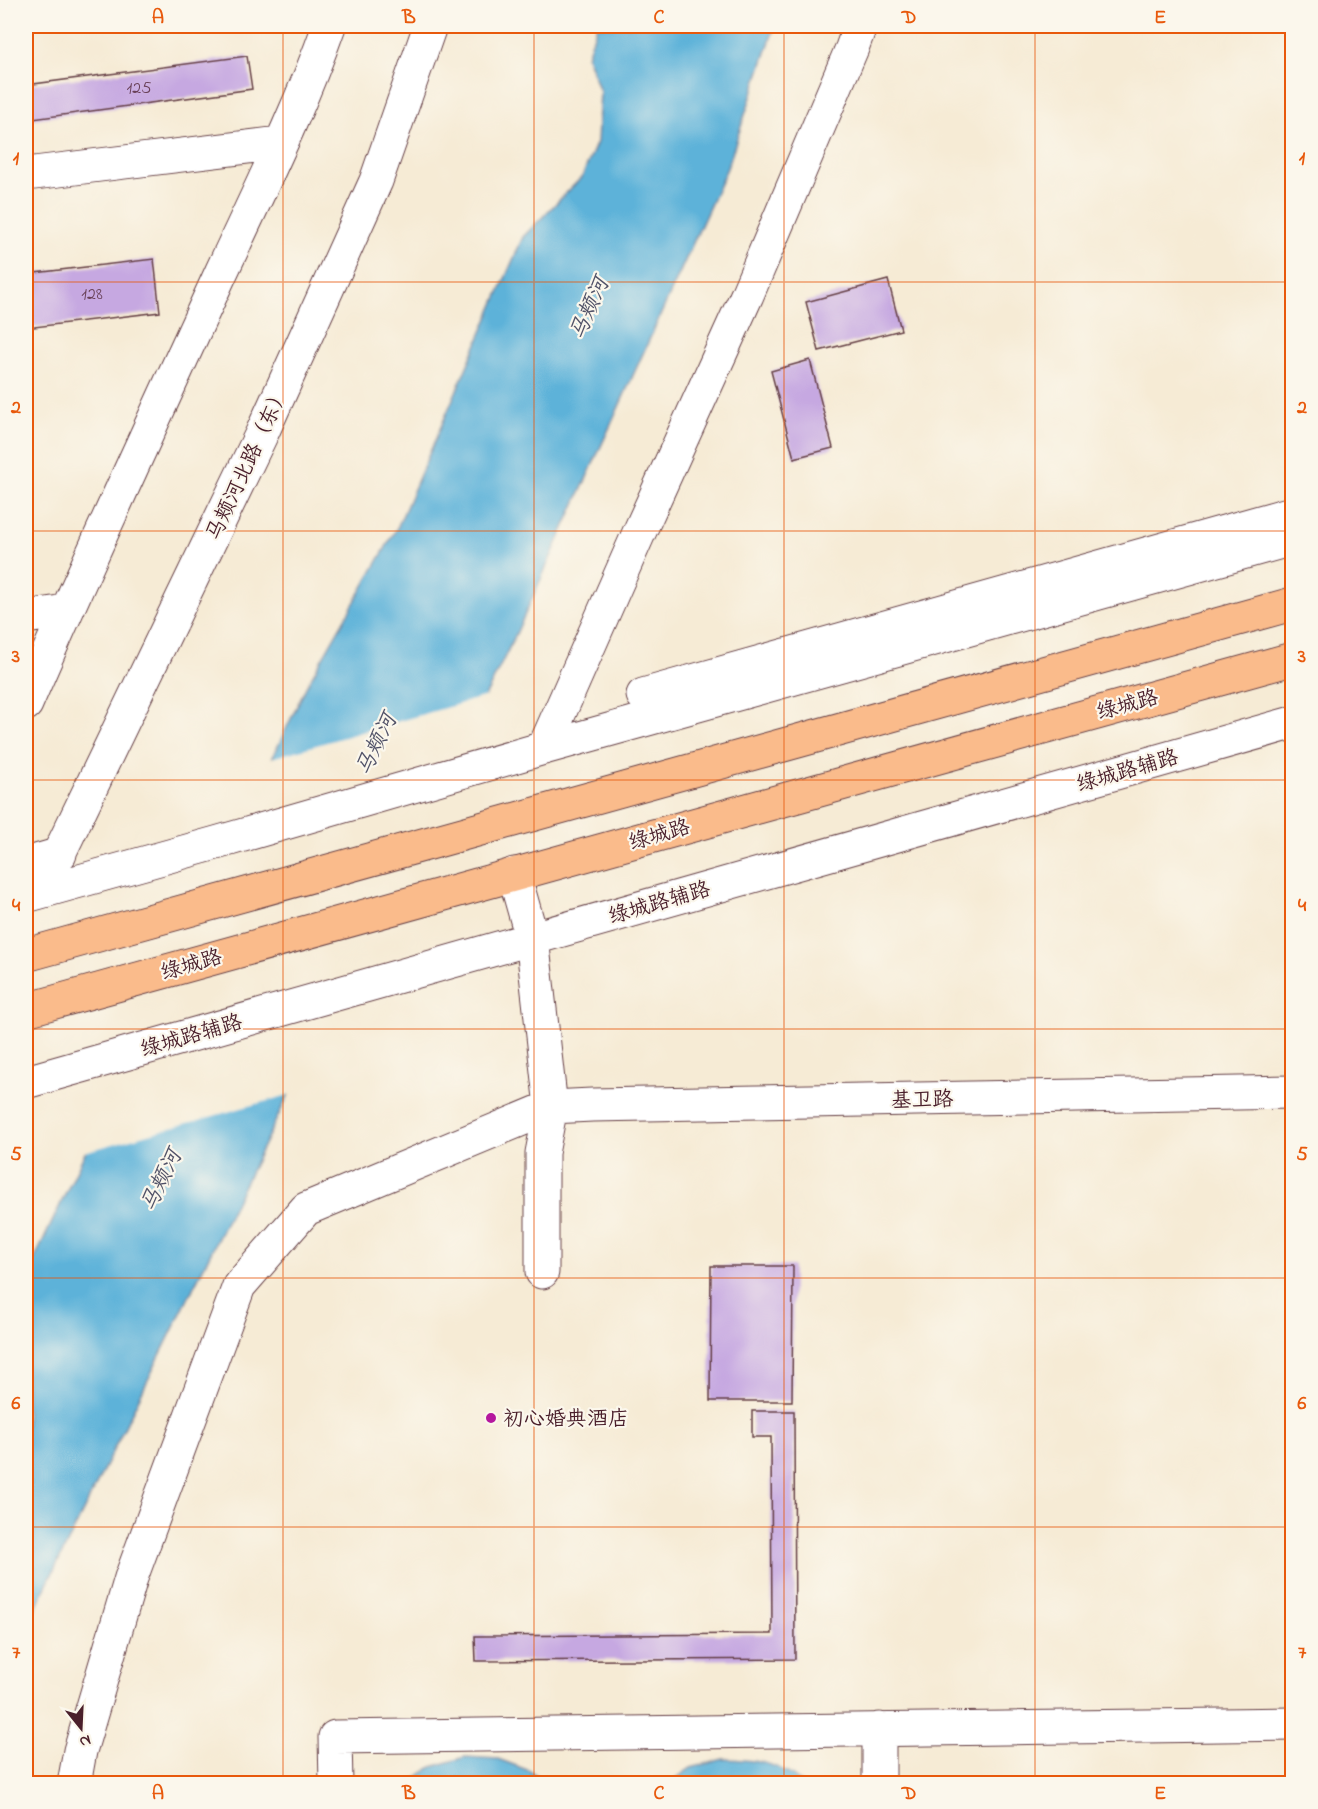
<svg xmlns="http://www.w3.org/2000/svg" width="1318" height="1809" font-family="'Indie Flower','LXGW WenKai TC',sans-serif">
<rect width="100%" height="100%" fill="#fbf7ec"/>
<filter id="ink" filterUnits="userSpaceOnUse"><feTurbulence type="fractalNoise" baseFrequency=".0167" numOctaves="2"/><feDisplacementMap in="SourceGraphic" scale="12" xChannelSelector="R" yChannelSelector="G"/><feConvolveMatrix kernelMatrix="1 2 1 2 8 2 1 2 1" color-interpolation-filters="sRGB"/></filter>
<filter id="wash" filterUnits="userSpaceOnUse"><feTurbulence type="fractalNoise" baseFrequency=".008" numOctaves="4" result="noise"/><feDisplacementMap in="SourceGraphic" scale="24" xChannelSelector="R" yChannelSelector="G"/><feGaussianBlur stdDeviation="1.35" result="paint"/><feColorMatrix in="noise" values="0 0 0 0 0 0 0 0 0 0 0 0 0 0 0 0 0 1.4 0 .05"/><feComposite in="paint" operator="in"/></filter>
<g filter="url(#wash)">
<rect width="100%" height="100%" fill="#f6ebd5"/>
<path fill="#5db2d9" stroke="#546882" stroke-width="1.5" d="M597,26H775L727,168L516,634L26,1627V1277L306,687L398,526L523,237L582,177L597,142L600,92L587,56Z
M465,1757L498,1759L530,1771L545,1783H409L432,1767Z
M723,1759C757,1760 775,1761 802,1783H669L691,1768Z"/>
<path fill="#f6ebd5" d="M490,695L292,1094L81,1153L268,759Z"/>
<g id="blocks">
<path fill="#c6a8e1" d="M247,56L252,89L26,120V85Z
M154,259L160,312L26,328V274Z
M888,280L901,330L819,351L806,302Z
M810,360L833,448L794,458L771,371Z
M711,1266H793L792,1401H710Z
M752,1411H794L795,1659L476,1661L475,1636L772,1634L771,1437H752Z"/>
</g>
</g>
<g filter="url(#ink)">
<use href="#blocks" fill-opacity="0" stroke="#643e44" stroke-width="1.5"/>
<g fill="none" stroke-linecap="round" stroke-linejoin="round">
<g stroke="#643e44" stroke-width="35">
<path id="minor" d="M26,174L280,143
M26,617L66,611
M643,695L1292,513
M26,704C88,560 155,417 220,275C258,193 299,111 329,26
M544,748L638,535L747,295L852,48L860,26
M26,864L60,854
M514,874L532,938L551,1107L542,1153V1272
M41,891L262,433L376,181L430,26
M26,896L216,843L544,748L1292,539
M26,1082L1292,723
M879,1729V1784
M74,1784L80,1751L131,1578L239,1286L306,1209L551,1107L592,1105L1292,1092
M336,1784L335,1737L1292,1724"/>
</g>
<g stroke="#643e44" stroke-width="35">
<path id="major" d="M26,955L1292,604
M26,1010L1292,659"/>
</g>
<use href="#minor" stroke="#fff" stroke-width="33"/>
<use href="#major" stroke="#fabb8b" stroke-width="33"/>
</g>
</g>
<path fill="none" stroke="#e8590c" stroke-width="1.5" stroke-opacity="0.55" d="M283,26V1784M534,26V1784M784,26V1784M1035,26V1784M26,282H1292M26,531H1292M26,780H1292M26,1029H1292M26,1278H1292M26,1527H1292"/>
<circle fill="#b5179e" stroke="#fbf7ec" stroke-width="2" cx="491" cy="1418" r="6"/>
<g text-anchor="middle" stroke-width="4.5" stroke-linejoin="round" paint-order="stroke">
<g font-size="18" fill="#694158">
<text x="139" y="93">125</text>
<text x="92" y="299">128</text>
</g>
<g font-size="21" fill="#4a1f2b" stroke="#fbf7ec">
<text transform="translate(247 463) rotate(-65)" y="7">马颊河北路（东）</text>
<text transform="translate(1127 704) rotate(-15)" y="7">绿城路</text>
<text transform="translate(1127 770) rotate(-16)" y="7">绿城路辅路</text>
<text transform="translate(659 834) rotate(-16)" y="7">绿城路</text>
<text transform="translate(659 902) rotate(-16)" y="7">绿城路辅路</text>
<text transform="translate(191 964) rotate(-16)" y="7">绿城路</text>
<text transform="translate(191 1035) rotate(-16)" y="7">绿城路辅路</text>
<text transform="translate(922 1099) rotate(-1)" y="7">基卫路</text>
</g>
<g font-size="21" fill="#4a1f2b" stroke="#fbf7ec" text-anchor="start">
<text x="503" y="1425">初心婚典酒店</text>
</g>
<g font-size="22" font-style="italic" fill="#515268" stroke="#fbf7ec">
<text transform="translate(588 308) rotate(-66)" y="8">马颊河</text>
<text transform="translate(375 744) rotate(-64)" y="8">马颊河</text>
<text transform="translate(160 1180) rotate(-64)" y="8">马颊河</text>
</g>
</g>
<rect width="1318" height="1809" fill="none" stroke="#fbf7ec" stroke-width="66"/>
<g transform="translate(81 1728) rotate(162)" stroke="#fbf7ec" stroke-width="4.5" paint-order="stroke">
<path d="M0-4.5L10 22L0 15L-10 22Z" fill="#4a1f2b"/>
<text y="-9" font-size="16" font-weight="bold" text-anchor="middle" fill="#4a1f2b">N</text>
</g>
<rect x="33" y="33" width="1252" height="1743" fill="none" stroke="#e8590c" stroke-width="2"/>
<g font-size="20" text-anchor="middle" font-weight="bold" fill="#e8590c">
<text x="158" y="23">A</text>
<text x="409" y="23">B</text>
<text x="659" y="23">C</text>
<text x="909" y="23">D</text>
<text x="1160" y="23">E</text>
<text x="16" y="164">1</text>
<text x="1302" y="164">1</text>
<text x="16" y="413">2</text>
<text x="1302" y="413">2</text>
<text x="16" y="662">3</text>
<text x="1302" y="662">3</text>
<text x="16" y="911">4</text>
<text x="1302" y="911">4</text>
<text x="16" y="1160">5</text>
<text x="1302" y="1160">5</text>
<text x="16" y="1409">6</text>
<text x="1302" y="1409">6</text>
<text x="16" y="1658">7</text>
<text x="1302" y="1658">7</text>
<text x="158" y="1799">A</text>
<text x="409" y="1799">B</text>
<text x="659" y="1799">C</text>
<text x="909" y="1799">D</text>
<text x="1160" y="1799">E</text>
</g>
</svg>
